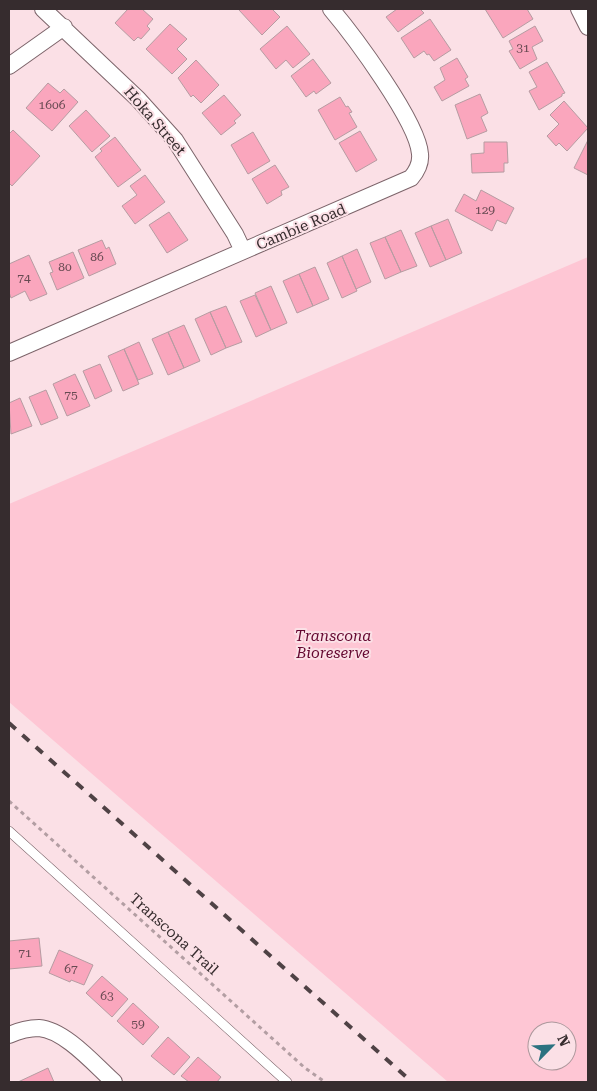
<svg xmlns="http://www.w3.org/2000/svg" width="597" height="1091" font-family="'Roboto Serif',serif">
<rect width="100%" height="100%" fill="#fbe0e6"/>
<path fill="#fec6d4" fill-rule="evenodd" d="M588,257V1082H448L9,702V504ZM537,1031H567V1061H537Z"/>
<path fill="#faa6bd" stroke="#b69ca2" d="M128,9H142L153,19L147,26L150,29L141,39L138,37L134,41L115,23Z
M240,9H272L280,17L262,35L239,10Z
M397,9H420L424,13L398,32L386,17Z
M485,9H527L533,19L503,38Z
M430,19L451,50L434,61L429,54L427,55L424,51L414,58L401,38Z
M170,24L187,39L177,49L187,59L172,74L146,49Z
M287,26L310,54L293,68L286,60L276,69L260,49Z
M535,26L543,41L532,47L537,59L520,69L509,51L513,49L509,41Z
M457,58L468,77L465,79L469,86L442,101L434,87L445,80L440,68Z
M313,59L331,83L316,94L314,91L306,97L291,76Z
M196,60L219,85L201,103L193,95L191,97L178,78Z
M547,62L565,93L562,94V96L539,110L529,91L537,87L529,72Z
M48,83L60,93L64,89L78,102L52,131L26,108Z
M480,94L488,113L481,117L487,131L467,139L455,105Z
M224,95L241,115L234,121L236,123L221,135L202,113Z
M340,97L346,107L348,106L352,112L349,113L357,127L335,140L318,110Z
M564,101L588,128L567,151L559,143L556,146L547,136L559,124L550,115Z
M86,110L110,136L92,152L69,126Z
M13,130L40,156L12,186L9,183V134Z
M360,131L377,160L356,172L339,143Z
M253,132L270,161L248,174L231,145Z
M115,137L141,170L118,187L95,157L102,151L100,149Z
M588,140V175L574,168Z
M484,142H507L508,163H504V172L472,173L471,154L484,153Z
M275,165L289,187L281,191L282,195L267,204L252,179Z
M145,175L165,202L135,224L122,206L137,195L130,186Z
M481,190L514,208L506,224L497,220L492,231L455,211L464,194L476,201Z
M169,212L188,240L167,253L149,225Z
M448,219L462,253L446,260L431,226Z
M431,226L446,260L430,267L415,233Z
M401,230L417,266L401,272L385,237Z
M385,237L401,272L385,279L370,243Z
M102,240L106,249L109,247L116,264L89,276L78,250Z
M357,249L371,282L356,289L342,256Z
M73,252L84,278L57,290L50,273L53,272L49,262Z
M29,255L47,294L30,301L25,291L11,298L9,292V264Z
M342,256L357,291L342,298L327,263Z
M315,267L329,299L313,306L299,274Z
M299,274L313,306L297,313L283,281Z
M271,286L287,323L271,330L255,293Z
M255,295L271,330L256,337L240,301Z
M226,306L242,342L226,348L210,312Z
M210,312L226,348L211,355L195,319Z
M184,325L200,361L184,368L168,332Z
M168,332L184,368L168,375L152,339Z
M139,342L153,374L138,380L124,349Z
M124,349L139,384L123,391L108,356Z
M100,364L112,391L95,399L83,371Z
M75,374L90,406L67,416L53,384Z
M46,390L58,418L41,425L29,397Z
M20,398L32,426L11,434L9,403Z
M39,938L42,966L9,969V941Z
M59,950L93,965L84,985L71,980L70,982L49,973Z
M102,976L128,999L112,1017L86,993Z
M133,1003L159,1027L143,1045L117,1021Z
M168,1037L190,1057L174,1075L151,1056Z
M198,1057L221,1077L217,1082H189L181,1076Z
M48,1068L54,1082H18Z"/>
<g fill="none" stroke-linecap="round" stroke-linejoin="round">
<g stroke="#7c646a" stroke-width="10">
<path id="service" d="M9,831L287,1082"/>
</g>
<g stroke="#7c646a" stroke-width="18">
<path id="minor" d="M43,9L138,99L175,140L235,234L243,251
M579,9L588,27
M9,66L64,27
M9,353L411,178C417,171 421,163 420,154C418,122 353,35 331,9
M9,1035C18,1031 28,1028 39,1028C65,1030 95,1065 114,1082"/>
</g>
<path stroke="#b39ea3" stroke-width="3" stroke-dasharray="4 4" stroke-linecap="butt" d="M9,801L305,1068L325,1082"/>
<use href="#service" stroke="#fff" stroke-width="9"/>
<use href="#minor" stroke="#fff" stroke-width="16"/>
<path stroke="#4f4245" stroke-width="4" stroke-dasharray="9 9" stroke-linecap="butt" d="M9,723L412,1082"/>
</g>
<g text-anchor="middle" stroke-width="4" stroke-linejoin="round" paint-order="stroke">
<g font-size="12" fill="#674a52">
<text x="523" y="52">31</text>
<text x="52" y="109">1606</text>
<text x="485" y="214">129</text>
<text x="97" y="261">86</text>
<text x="65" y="271">80</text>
<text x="24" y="282">74</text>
<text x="71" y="399">75</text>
<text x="25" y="957">71</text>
<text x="71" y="973">67</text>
<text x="107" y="1000">63</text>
<text x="138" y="1028">59</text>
</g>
<g font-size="15" fill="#362c2e" stroke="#fbe0e6">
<text transform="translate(155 121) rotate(49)" y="5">Hoka Street</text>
<text transform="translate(301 227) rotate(-23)" y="5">Cambie Road</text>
<text transform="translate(174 934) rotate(42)" y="5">Transcona Trail</text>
</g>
<g font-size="15" font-style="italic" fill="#640730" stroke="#fbe0e6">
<text x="333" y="641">Transcona<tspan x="333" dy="17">Bioreserve</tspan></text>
</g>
</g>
<rect width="597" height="1091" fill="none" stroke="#362c2e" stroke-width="20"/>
<g transform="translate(552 1046) rotate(66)"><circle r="24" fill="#fbe0e6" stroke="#ac989c"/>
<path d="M0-4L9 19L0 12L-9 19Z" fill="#2c7280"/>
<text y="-8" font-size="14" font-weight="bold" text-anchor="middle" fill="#362c2e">N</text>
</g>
</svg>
